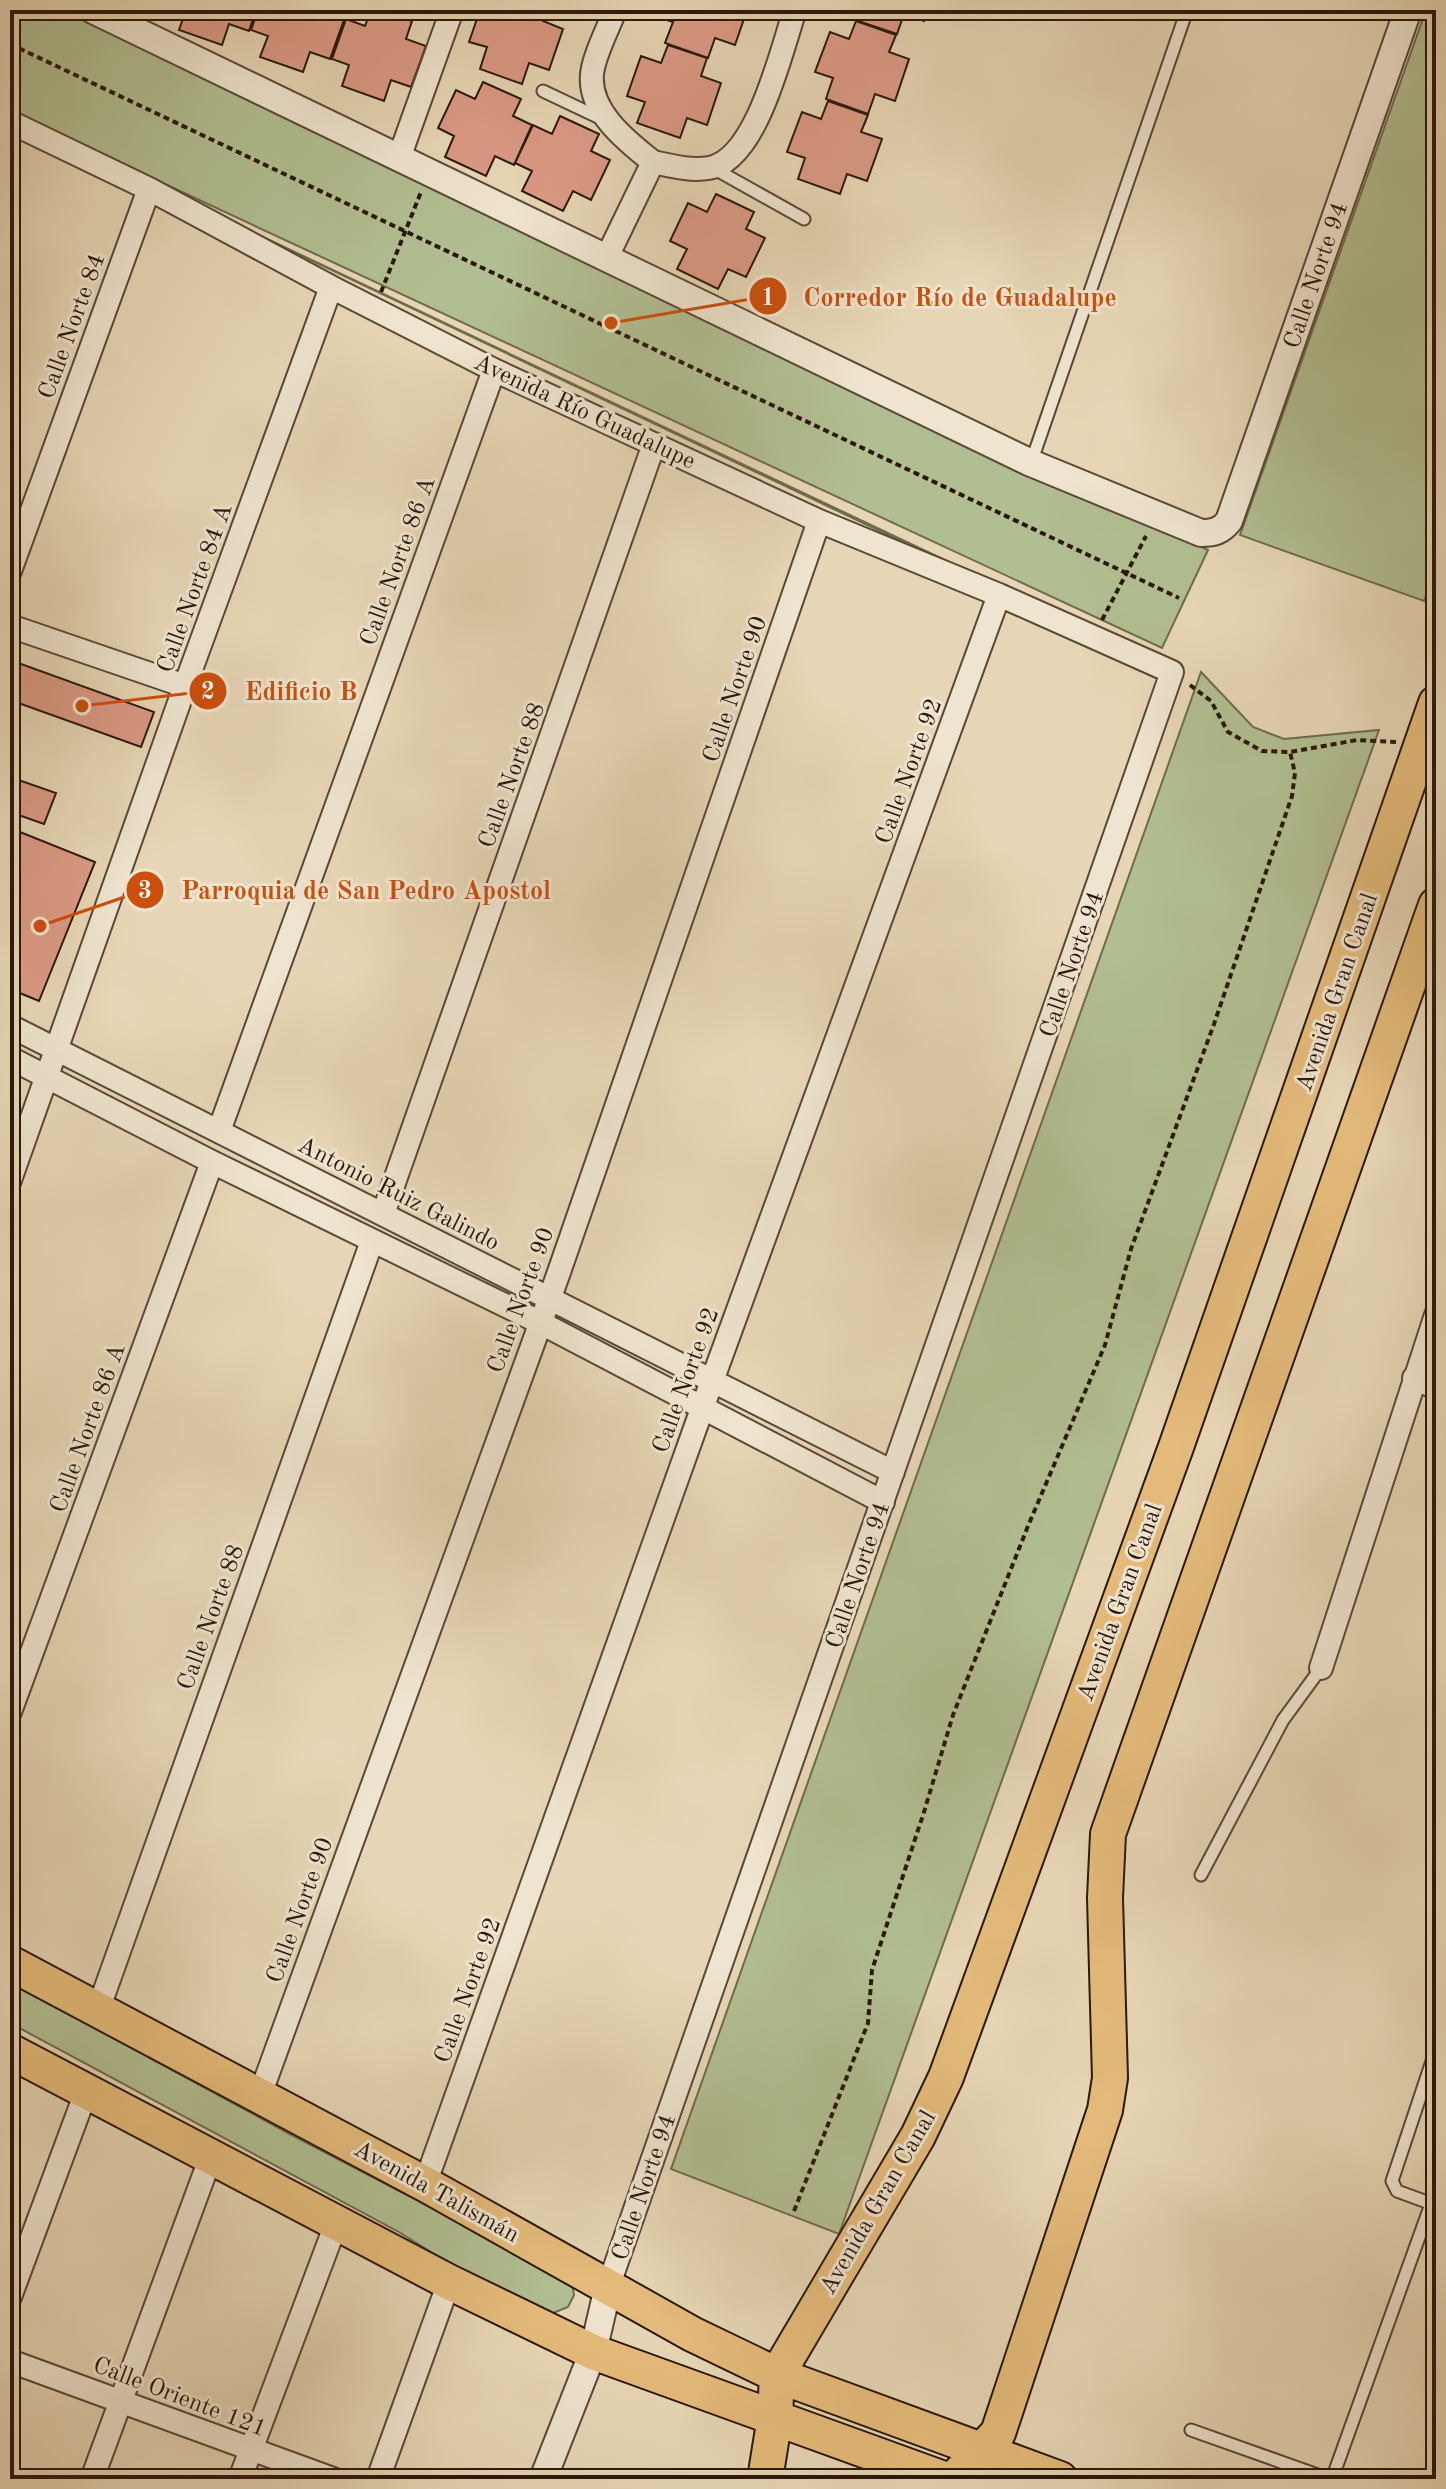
<svg xmlns="http://www.w3.org/2000/svg" width="1446" height="2489" font-family="'Old Standard TT',serif">
<rect width="100%" height="100%" fill="#e7d6b5"/>
<filter id="stains"><feTurbulence type="fractalNoise" baseFrequency=".0025" numOctaves="4"/><feColorMatrix values="0 0 0 0 .2 0 0 0 0 .09 0 0 0 0 .02 0 0 0 .5 -.17"/></filter>
<radialGradient id="worn" r=".72"><stop offset=".6" stop-color="#630" stop-opacity="0"/><stop offset="1" stop-color="#630" stop-opacity=".3"/></radialGradient>
<path fill="#b1be91" stroke="#6e6b4e" stroke-width="2" d="M10,10H104L1208,550L1162,648L10,112Z
M1426,10H1436V569L1424,601L1240,535Z
M10,117L1177,670L1176,672Z
M1201,672L1253,727L1284,739L1379,730L839,2234L671,2169Z
M10,1982L286,2132L557,2273L572,2283L574,2295L568,2307L551,2314L471,2277L399,2232L10,2023Z"/>
<path fill="#db9a85" stroke="#2a180c" stroke-width="2" d="M186,10H256L249,31L229,24L222,45L179,30Z
M258,10H325L345,17L330,59L310,52L303,72L260,57L268,36L251,30Z
M371,10H380L412,21L406,39L426,46L411,87L391,80L384,101L342,86L349,65L332,59L346,19L365,26Z
M480,10H547L543,21L563,29L549,70L529,63L522,84L480,69L487,47L469,42Z
M657,10H747L735,45L715,38L708,58L665,43L673,22L655,16Z
M858,10H928L924,21L904,14L897,34L855,20Z
M856,21L896,35L889,52L909,59L895,101L875,94L868,114L826,99L833,78L815,72L830,32L849,39Z
M668,45L707,58L701,76L721,83L707,125L687,118L680,138L637,123L645,102L627,96L641,56L661,63Z
M483,82L521,99L513,116L532,125L514,165L495,156L486,176L445,157L454,136L438,128L456,90L475,99Z
M828,101L868,115L861,132L882,139L867,181L847,174L840,194L798,179L805,158L787,152L802,112L821,119Z
M560,116L599,134L591,151L610,160L591,200L573,191L563,211L522,191L532,171L515,163L533,125L552,134Z
M716,194L754,212L746,229L765,238L746,277L728,269L718,289L677,269L687,249L670,241L688,203L707,212Z
M10,660L154,712L141,747L10,700Z
M10,777L56,793L44,824L10,812Z
M10,828L95,862L39,1001L10,989Z"/>
<g fill="none" stroke-linecap="round" stroke-linejoin="round">
<g stroke="#594836" stroke-width="15">
<path id="service" d="M543,91L602,119
M713,168L804,219
M1031,463L1187,10
M1201,1875L1283,1720L1321,1668
M1435,2205L1397,2191L1392,2181L1436,2049
M1191,2430L1329,2479
M1332,2479L1431,2204"/>
</g>
<g stroke="#594836" stroke-width="26">
<path id="minor" d="M615,10C608,29 597,49 593,68C584,108 626,141 653,162
M10,122L149,189L331,287L494,370L819,521L999,595L1172,672L608,2287
M399,158L452,10
M606,259L653,162C672,166 690,171 709,168C757,160 781,51 795,10
M10,571L149,189
M10,626L185,686
M10,1026L893,1472
M10,1058L212,1162L539,1322L883,1502
M219,1131L494,370
M10,1180L185,686L331,287
M383,1214L654,444
M1414,1378L1436,1388
M1321,1668L1436,1315
M10,1712L212,1162
M98,2010L372,1241
M260,2095L558,1275L819,521
M425,2184L712,1381L999,595
M10,2297L86,2092
M10,2361L333,2479
M92,2479L210,2159
M240,2479L336,2224
M378,2479L449,2282"/>
</g>
<g stroke="#594836" stroke-width="30">
<path id="tertiary" d="M93,10L1031,463L1201,533C1214,533 1221,531 1229,521L1408,10
M543,2479L593,2352L608,2287"/>
</g>
<g stroke="#2a180c" stroke-width="38">
<path id="primary" d="M10,1963L425,2184L692,2334L777,2375L1060,2479
M10,2051L449,2282L593,2352L944,2479
M765,2479L775,2417L777,2375L918,2136L946,2077L1176,1447L1436,703
M954,2479L998,2433L1105,2110L1110,2078L1105,1898L1108,1834L1436,905"/>
</g>
<path stroke="#2a180c" stroke-width="4" stroke-dasharray="6 4" stroke-linecap="butt" d="M10,44L1179,598
M381,292L421,192
M1102,620L1146,536
M1190,685L1211,701L1228,732L1262,751L1290,752L1357,740L1396,742
M794,2211L868,2023L872,1970L924,1812L953,1715L1028,1526L1105,1345L1131,1249L1214,1024L1292,796L1295,773L1290,752"/>
<use href="#service" stroke="#efe4cf" stroke-width="11"/>
<use href="#minor" stroke="#efe4cf" stroke-width="22"/>
<use href="#tertiary" stroke="#efe4cf" stroke-width="26"/>
<use href="#primary" stroke="#e4bb7a" stroke-width="34"/>
</g>
<g text-anchor="middle" stroke-width="6" stroke-linejoin="round" paint-order="stroke">
<g font-size="24" fill="#2a180c" stroke="#efe4cf">
<text transform="translate(1315 275) rotate(-71)" y="8">Calle Norte 94</text>
<text transform="translate(71 326) rotate(-70)" y="8">Calle Norte 84</text>
<text transform="translate(585 411) rotate(25)" y="8">Avenida Río Guadalupe</text>
<text transform="translate(397 561) rotate(-70)" y="8">Calle Norte 86 A</text>
<text transform="translate(194 588) rotate(-70)" y="8">Calle Norte 84 A</text>
<text transform="translate(734 689) rotate(-71)" y="8">Calle Norte 90</text>
<text transform="translate(908 771) rotate(-70)" y="8">Calle Norte 92</text>
<text transform="translate(511 775) rotate(-70)" y="8">Calle Norte 88</text>
<text transform="translate(1071 964) rotate(-71)" y="8">Calle Norte 94</text>
<text transform="translate(1336 992) rotate(-71)" y="8">Avenida Gran Canal</text>
<text transform="translate(399 1193) rotate(27)" y="8">Antonio Ruiz Galindo</text>
<text transform="translate(520 1300) rotate(-70)" y="8">Calle Norte 90</text>
<text transform="translate(685 1380) rotate(-70)" y="8">Calle Norte 92</text>
<text transform="translate(87 1428) rotate(-70)" y="8">Calle Norte 86 A</text>
<text transform="translate(857 1575) rotate(-71)" y="8">Calle Norte 94</text>
<text transform="translate(1119 1602) rotate(-70)" y="8">Avenida Gran Canal</text>
<text transform="translate(210 1617) rotate(-70)" y="8">Calle Norte 88</text>
<text transform="translate(299 1910) rotate(-70)" y="8">Calle Norte 90</text>
<text transform="translate(467 1990) rotate(-70)" y="8">Calle Norte 92</text>
<text transform="translate(643 2187) rotate(-71)" y="8">Calle Norte 94</text>
<text transform="translate(437 2191) rotate(29)" y="8">Avenida Talismán</text>
<text transform="translate(877 2202) rotate(-60)" y="8">Avenida Gran Canal</text>
<text transform="translate(180 2396) rotate(21)" y="8">Calle Oriente 121</text>
</g>
</g>
<path fill="none" stroke="#cc4f0c" stroke-width="3" d="M611 323L768 296M82 706L208 691M40 926L145 890"/>
<g fill="#cc4f0c" stroke="#efe4cf" stroke-width="3">
<circle cx="611" cy="323" r="8"/>
<circle cx="82" cy="706" r="8"/>
<circle cx="40" cy="926" r="8"/>
<circle cx="768" cy="296" r="20"/>
<circle cx="208" cy="691" r="20"/>
<circle cx="145" cy="890" r="20"/>
</g>
<g font-size="24" text-anchor="middle" font-weight="bold" fill="#fff">
<text x="768" y="305">1</text>
<text x="208" y="699">2</text>
<text x="145" y="898">3</text>
</g>
<g font-size="26" text-anchor="middle" font-weight="bold" fill="#cc4f0c" stroke="#efe4cf" stroke-width="6" stroke-linejoin="round" paint-order="stroke">
<text x="960" y="306">Corredor Río de Guadalupe</text>
<text x="301" y="700">Edificio B</text>
<text x="366" y="899">Parroquia de San Pedro Apostol</text>
</g>
<rect width="1446" height="2489" fill="none" stroke="#e7d6b5" stroke-width="40"/>
<rect x="12" y="12" width="1422" height="2465" fill="none" stroke="#2a180c" stroke-width="4"/>
<rect x="20" y="20" width="1406" height="2449" fill="none" stroke="#2a180c" stroke-width="2"/>
<rect width="100%" height="100%" filter="url(#stains)"/>
<rect width="100%" height="100%" fill="url(#worn)"/>
</svg>
